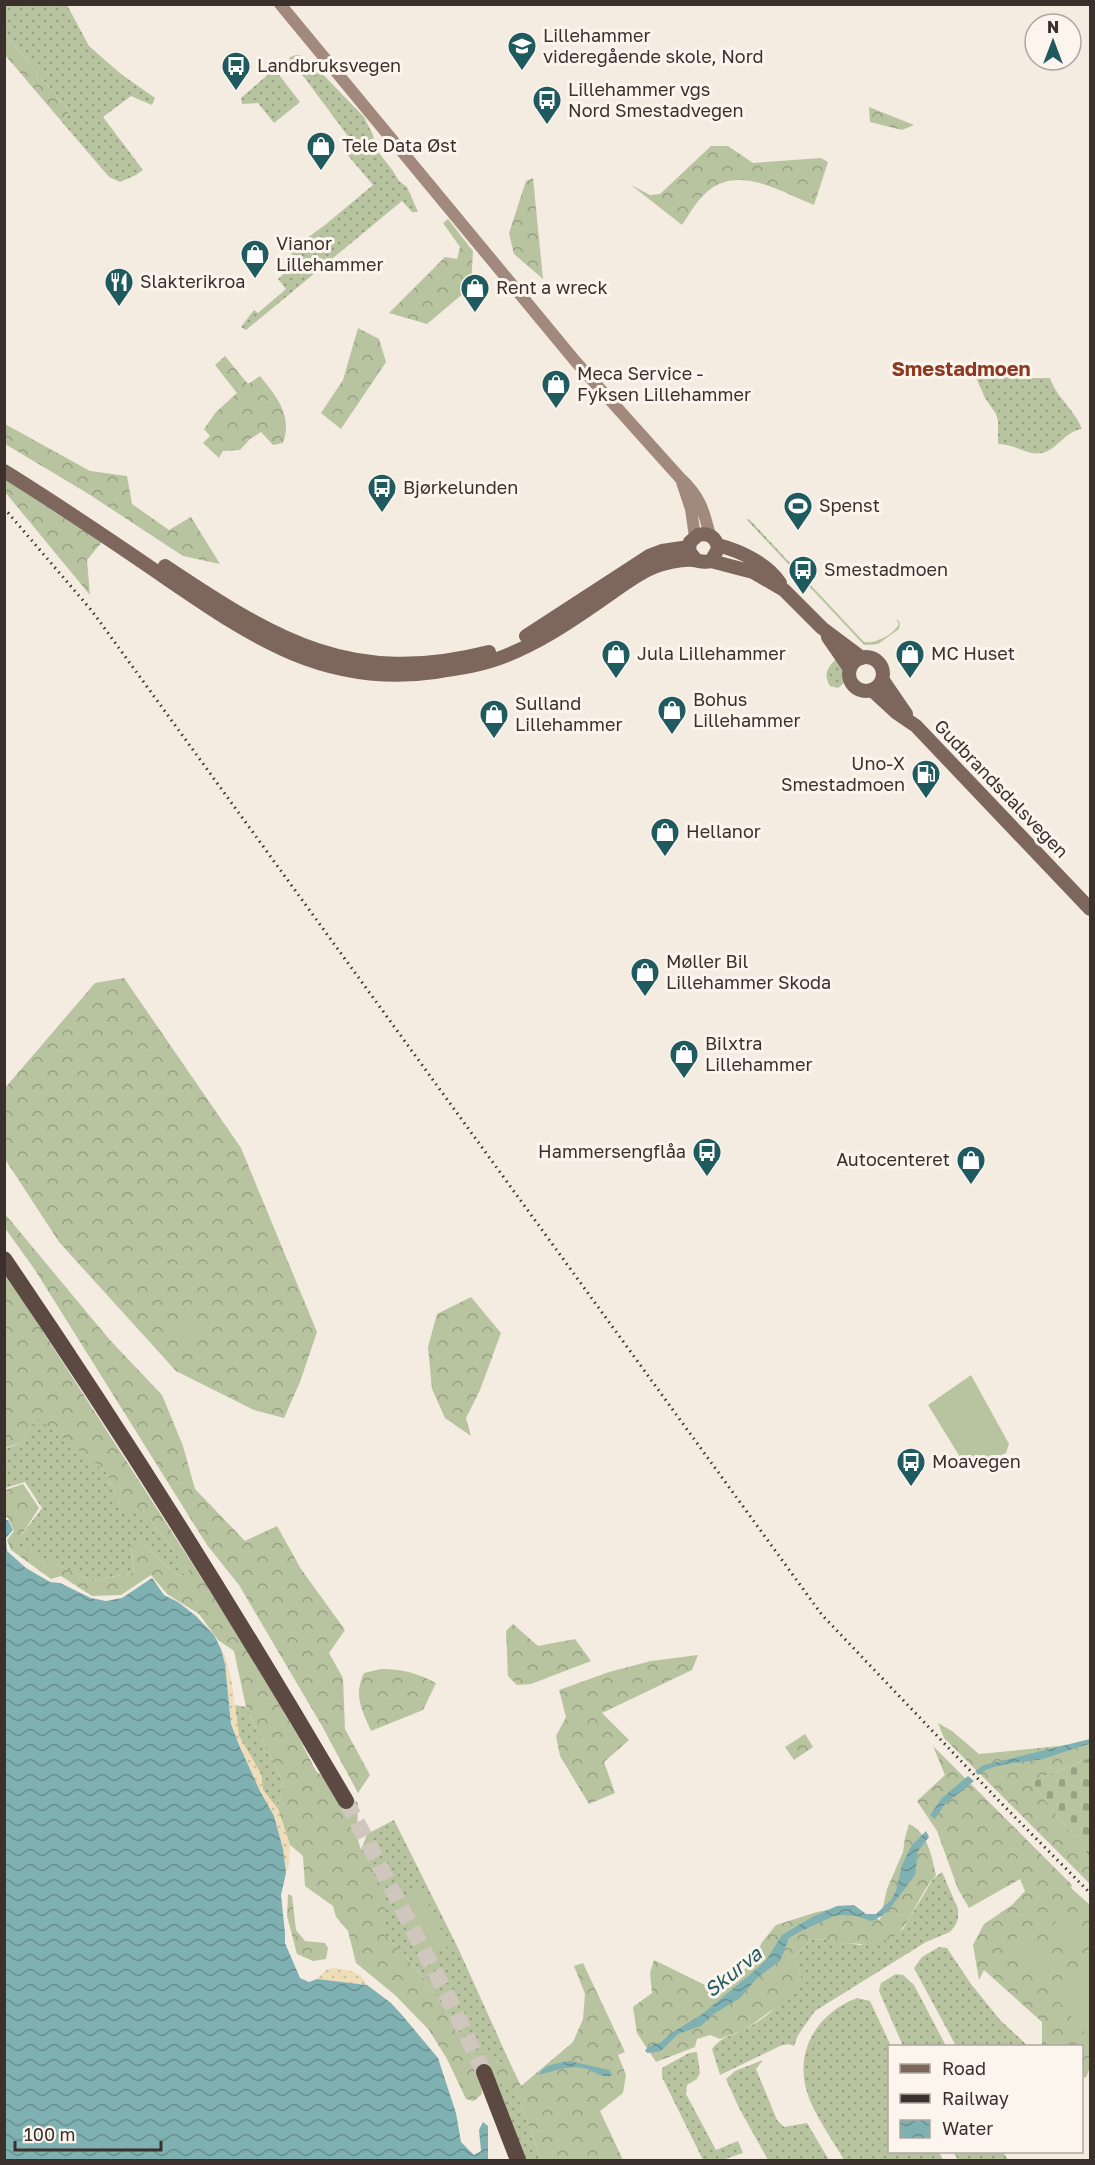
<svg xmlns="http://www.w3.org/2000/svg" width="1095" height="2165" font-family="'Golos Text',sans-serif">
<defs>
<pattern id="grass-dots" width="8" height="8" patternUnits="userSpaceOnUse" patternTransform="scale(1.5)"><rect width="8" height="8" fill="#b8c4a0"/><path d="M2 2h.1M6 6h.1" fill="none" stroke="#97a083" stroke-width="1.8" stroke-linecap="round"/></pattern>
<pattern id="forest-crowns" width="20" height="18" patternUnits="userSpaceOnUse" patternTransform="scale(1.5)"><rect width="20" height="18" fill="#b8c4a0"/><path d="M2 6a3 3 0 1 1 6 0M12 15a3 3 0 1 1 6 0" fill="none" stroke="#97a083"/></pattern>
<pattern id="sand-dots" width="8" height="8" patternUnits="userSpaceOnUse" patternTransform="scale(1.5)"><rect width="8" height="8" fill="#efdcb8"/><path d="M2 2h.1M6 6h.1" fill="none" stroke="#cebd9e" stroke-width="1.8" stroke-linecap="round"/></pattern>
<pattern id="cemetery-stones" width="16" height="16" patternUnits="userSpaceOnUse" patternTransform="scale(1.5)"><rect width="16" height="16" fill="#b8c4a0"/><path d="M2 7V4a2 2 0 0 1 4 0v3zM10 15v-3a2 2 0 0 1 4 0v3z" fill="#97a083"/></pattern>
<pattern id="water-waves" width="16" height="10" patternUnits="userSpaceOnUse" patternTransform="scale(1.5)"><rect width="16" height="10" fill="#7fb0b2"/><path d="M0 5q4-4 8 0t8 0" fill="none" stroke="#699091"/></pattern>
</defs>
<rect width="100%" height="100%" fill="#f4ebe1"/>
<path fill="url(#grass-dots)" d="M4,5H67L89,46L121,74L155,98L152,105L131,96L103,117L143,170L136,175L120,182L109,177L62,122L69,111L5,34Z
M296,55L302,56L309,60L364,117L373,135L376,149L393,171L399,181L407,187L418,212H412L402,201L246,330L241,327L254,310L258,313L286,289L278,279L294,264L291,250L325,225L373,185L345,152L353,143L295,65L287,67L290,57Z
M272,71H276L300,102L274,123L258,103L242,104L241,98Z
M986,368L1030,378H1050C1056,397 1075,410 1082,429C1066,431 1059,447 1045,452C1030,458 1014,443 998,444V421L996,414L985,398L974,373Z
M749,519L864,642C876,644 893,635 899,624L896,618L900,623L899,629L878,644L864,645L747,520Z
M837,658C841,666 846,675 843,684L838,688L830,686C822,674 829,666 837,658Z
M37,1417L106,1472L121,1507L142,1509L191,1574L178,1576L140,1542L131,1543L134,1572L93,1581L14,1545L42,1508L25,1482L5,1488V1449L21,1443Z
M235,1705L246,1707L283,1782L278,1809L263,1790L261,1774L239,1736Z
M394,1820L458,1948L510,2063H503L473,2056C448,2012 421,1969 384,1934V1914L361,1850L367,1834Z
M942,1872L958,1909V1919L955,1926L950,1932L926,1942L815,2011L798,2035L794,2046L788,2044L780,2046L720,2075L712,2049C722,2036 730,2037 743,2030C770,2017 784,2000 801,1977L795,1956L812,1939L831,1940L860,1945L903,1929L933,1879Z
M939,1947L947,1948L971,1984L1000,2020L1028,2046H956L914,1968L922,1957Z
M896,1974L903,1975L914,1985L946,2046H903L879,1991L881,1983Z
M857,1998L870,2001L891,2046L890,2152H939L943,2160H844C834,2142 814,2114 808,2095C793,2052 817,2013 857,1998Z
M697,2052L700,2073L697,2079L687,2085L686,2094L716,2150L738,2141L743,2153L722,2160H703L662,2077V2068L689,2053Z
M763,2060L756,2069L777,2120L784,2127L807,2123L829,2160H768L739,2108L726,2079L735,2071Z
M491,2072L515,2089L541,2160H526Z
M953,2152H1003L1008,2160H958Z"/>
<path fill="url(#forest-crowns)" d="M5,34L69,111L62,122L5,55Z
M869,107L914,125L902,130L870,122Z
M711,146H728L753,163L821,158L828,162L814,205C782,192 740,165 708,191C697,200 690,213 682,225L631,185L650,195L660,194Z
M533,178L543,279L514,254L509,233L526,181Z
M448,219L473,251L471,287L427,324L389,313L445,257L457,259L460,247L443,223Z
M358,328L379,339L386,362L341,429L321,413L343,380Z
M225,356L248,384L260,376C276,396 293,415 283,443L273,445L261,432L250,439L240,450L223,451L219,458L203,443L210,436L204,429L216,412L237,393L215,365Z
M5,424L90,471L127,476L132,504L169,530L191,517L220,564L183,556L87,493L5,444Z
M4,479L102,542L87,560L90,595L5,492Z
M124,978L241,1148L317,1332L300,1382L284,1418L254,1410L176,1371L59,1242L5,1159V1088L95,983Z
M5,1214L109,1339L162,1395L183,1446L195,1489L245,1541L277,1526L301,1569L345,1630L329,1653L343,1678L345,1729L370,1775L358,1793L322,1726L239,1585L207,1545L35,1270L5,1228Z
M4,1271L235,1630L299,1738L316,1771L358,1803L357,1837L361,1850L385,1894L384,1934C421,1969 448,2012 473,2056L503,2063H510L521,2086L573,2042L583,2019L585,1994L574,1966L583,1963L625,2052L618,2055L626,2075L623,2093L600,2111L623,2160H541L515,2089C502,2088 498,2082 491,2072L480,2075L482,2094L474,2101L466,2099L447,2059L429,2030L395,1995L356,1963L348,1931L336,1917L333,1906L305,1886L303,1856L290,1845L278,1809L283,1782L246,1707L234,1651L218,1640L199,1614L167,1594L151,1575L121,1595L92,1596L61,1576L51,1579L11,1550L7,1540L14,1531L8,1518L5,1516V1490L23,1484L39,1508L15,1545L93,1581L134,1572L131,1542H140L178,1576L190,1573L142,1509L134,1512L121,1507L106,1472L37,1418L21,1443L5,1448Z
M471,1297L501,1333L480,1390L466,1418L471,1436L445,1418L432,1389L428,1347L437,1314Z
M513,1624L538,1646L575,1639L591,1661L531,1684L517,1685L508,1676L506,1631Z
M698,1655L692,1670L602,1713L629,1740L604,1762L615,1793L589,1804L560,1756L556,1736L566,1717L559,1690L609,1672L651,1661Z
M381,1669C402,1669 417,1673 436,1683L423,1710L371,1731C362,1709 353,1696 364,1673Z
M938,1723L952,1731L979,1754L1090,1743V1758L1031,1782L1090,1857V1884L944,1738Z
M805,1734L813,1747L794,1760L785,1747Z
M933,1746L1072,1885L1071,1888L1090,1905V2067L1086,2078L1082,2076V2046H1042V2022L984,1970L979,1980L973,1945L984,1924L1012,1905L1025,1891L1020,1879L969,1908L958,1889L937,1831L917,1801L945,1775Z
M909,1824C928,1832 932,1858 936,1875C925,1887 917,1905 909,1919C885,1958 848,1940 812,1939L795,1956L801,1977V1986L795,1994L744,2030L720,2039L710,2035L697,2039L695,2047L656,2062L637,2033L633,2007L652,1993L650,1973L654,1960L709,1987L731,1979L752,1964L762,1942L776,1925L817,1912L843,1907L880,1920L887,1889L903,1852L905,1838Z
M288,1894L292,1896L296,1930L305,1941L325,1943L328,1948L326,1959L313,1961L297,1954L287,1916Z"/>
<path fill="url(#sand-dots)" d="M221,1649L226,1658L232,1683L239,1736L261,1774L263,1790L278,1809L290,1845L289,1865L286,1873L283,1849L274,1816L260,1791L239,1745L231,1723L225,1664Z
M333,1968C347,1970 360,1970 367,1985L317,1979L326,1970Z"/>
<path fill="url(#cemetery-stones)" d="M1090,1758V1857L1031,1782Z"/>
<path fill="#b8c4a0" d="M185,1316L201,1332L190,1342L175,1326Z
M971,1375L1009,1444L1006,1453L968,1470L928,1405Z
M421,1889L449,1946L421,1959L394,1902Z
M1064,1914L1085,1935L1073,1947L1052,1926Z
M1027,1929L1055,1963L1036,1978L1009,1944Z
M1090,1965V2030L1086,2034L1054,1996Z"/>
<path fill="url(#water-waves)" d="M4,1520H8L13,1530L6,1538L7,1551L26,1568L50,1582L60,1583L91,1598L106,1601L122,1598L152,1578L164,1595L178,1602L196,1616L214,1635L221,1649L225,1664L231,1724L239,1745L260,1791L274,1816L283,1849L286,1873L281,1895L285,1933V1943L300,1978L309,1982L317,1979L367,1985L391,2003L402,2015L438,2058L456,2113L461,2142L474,2155L481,2151L479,2130L483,2122L488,2126V2160H5Z
M1090,1739V1744C1075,1747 1061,1754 1046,1758C1024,1764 996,1761 978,1775L975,1771L984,1765Z
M968,1776L974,1781L944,1805L935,1819L930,1815L942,1798Z
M926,1831L929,1837L918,1851L915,1875L888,1911L875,1920L871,1921L856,1916L843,1915L834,1916L799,1932L789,1938L780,1961L757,1978L740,1998L712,2015L701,2026L678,2034L661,2051L647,2053L645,2050L654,2044L660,2043L670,2034L701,2015L753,1972L767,1959L782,1935L814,1916L837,1906L854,1905L866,1914H876L891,1900L896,1891L902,1865L912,1845Z
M570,2061L609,2070L612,2074L611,2076C600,2078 593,2070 583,2068C569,2065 553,2071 539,2075C543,2064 559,2063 570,2061Z"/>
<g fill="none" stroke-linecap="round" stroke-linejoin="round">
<path stroke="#cfc6bd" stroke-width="16" stroke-dasharray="16 8" stroke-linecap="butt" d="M346,1801L448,1997L484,2072"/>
<path stroke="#a18a7d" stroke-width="12" d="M280,4L576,362L680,478C700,496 704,511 710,536
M682,482L691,509L695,537"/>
<path stroke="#7d675c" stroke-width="14" d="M4,471C57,504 109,539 160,574C248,634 322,688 435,672C456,669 477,666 497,659C534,646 567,624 600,601C617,590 634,575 654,567C665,563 681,559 694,560C700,561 704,563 711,561L718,549C717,538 709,532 698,535L690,542L689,551L696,560
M718,545C740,551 767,563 780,583
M711,561L753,572L784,590L822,628L862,658
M165,566C276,640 351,687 489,652
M526,636L649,556L662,551L689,547
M828,637L850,669
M849 674a17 17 0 1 1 34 0a17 17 0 1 1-34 0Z
M882,679L906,714
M872,690L897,713L916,726L1090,909"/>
<path stroke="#5c4a42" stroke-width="16" d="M4,1259C124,1435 238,1617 346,1801
M484,2072L518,2160"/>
<path stroke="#3b302b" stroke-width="3" stroke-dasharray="1.5 4.5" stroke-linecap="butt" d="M4,508L92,611L822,1615L1001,1803L1090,1893"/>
</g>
<defs>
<g id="school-pin" transform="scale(1.5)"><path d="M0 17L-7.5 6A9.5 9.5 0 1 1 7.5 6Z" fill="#1f5a5e" stroke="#fbf5ee"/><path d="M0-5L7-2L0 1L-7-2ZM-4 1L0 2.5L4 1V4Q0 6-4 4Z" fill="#fff"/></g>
<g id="bus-pin" transform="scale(1.5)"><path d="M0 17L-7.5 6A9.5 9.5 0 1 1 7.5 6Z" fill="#1f5a5e" stroke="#fbf5ee"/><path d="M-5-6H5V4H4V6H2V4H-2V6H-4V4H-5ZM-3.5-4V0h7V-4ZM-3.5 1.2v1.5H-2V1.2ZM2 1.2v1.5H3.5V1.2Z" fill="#fff"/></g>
<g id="shop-pin" transform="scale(1.5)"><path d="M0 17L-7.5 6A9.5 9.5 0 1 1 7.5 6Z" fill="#1f5a5e" stroke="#fbf5ee"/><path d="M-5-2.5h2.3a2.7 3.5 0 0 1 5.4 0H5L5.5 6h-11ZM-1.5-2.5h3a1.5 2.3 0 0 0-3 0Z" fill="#fff"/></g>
<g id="restaurant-pin" transform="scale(1.5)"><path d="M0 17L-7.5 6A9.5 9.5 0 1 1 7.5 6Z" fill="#1f5a5e" stroke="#fbf5ee"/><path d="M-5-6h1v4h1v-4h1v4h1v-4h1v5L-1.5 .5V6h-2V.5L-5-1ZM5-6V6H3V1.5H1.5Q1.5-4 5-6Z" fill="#fff"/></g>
<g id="stadium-pin" transform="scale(1.5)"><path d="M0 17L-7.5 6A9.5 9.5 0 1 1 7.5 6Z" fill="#1f5a5e" stroke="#fbf5ee"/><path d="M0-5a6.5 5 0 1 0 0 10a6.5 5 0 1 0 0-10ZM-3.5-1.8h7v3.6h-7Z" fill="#fff"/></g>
<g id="fuel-pin" transform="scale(1.5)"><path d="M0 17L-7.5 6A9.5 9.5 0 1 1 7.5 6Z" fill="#1f5a5e" stroke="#fbf5ee"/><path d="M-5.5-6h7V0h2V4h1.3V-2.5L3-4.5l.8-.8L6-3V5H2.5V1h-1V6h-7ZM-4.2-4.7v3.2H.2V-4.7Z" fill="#fff"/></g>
</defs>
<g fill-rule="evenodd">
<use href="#school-pin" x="522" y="46"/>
<use href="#bus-pin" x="236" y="66"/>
<use href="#bus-pin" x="547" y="100"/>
<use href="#shop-pin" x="321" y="146"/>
<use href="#shop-pin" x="255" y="254"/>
<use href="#restaurant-pin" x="119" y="282"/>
<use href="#shop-pin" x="475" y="288"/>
<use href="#shop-pin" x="556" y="384"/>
<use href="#bus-pin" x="382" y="488"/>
<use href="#stadium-pin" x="798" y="506"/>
<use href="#bus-pin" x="803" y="570"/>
<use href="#shop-pin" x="616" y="654"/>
<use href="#shop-pin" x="910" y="654"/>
<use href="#shop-pin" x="672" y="710"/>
<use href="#shop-pin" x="494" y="714"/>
<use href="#fuel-pin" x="926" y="774"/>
<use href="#shop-pin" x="665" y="832"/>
<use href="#shop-pin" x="645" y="972"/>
<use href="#shop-pin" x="684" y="1054"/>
<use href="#bus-pin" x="707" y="1152"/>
<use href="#shop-pin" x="971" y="1160"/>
<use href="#bus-pin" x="911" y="1462"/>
</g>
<g text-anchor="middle" stroke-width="6" stroke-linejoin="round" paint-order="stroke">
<g font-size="18" fill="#3b302b" stroke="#fbf5ee" text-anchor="start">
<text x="543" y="42">Lillehammer<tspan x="543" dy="21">videregående skole, Nord</tspan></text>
<text x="257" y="72">Landbruksvegen</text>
<text x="568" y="96">Lillehammer vgs<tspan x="568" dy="21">Nord Smestadvegen</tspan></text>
<text x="342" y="152">Tele Data Øst</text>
<text x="276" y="250">Vianor<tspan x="276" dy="21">Lillehammer</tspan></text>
<text x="140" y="288">Slakterikroa</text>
<text x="496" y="294">Rent a wreck</text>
<text x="577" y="380">Meca Service -<tspan x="577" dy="21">Fyksen Lillehammer</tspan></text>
<text x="403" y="494">Bjørkelunden</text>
<text x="819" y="512">Spenst</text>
<text x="824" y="576">Smestadmoen</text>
<text x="637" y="660">Jula Lillehammer</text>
<text x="931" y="660">MC Huset</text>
<text x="693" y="706">Bohus<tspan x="693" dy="21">Lillehammer</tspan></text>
<text x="515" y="710">Sulland<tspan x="515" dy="21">Lillehammer</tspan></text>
<text x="905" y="770" text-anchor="end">Uno-X<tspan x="905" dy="21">Smestadmoen</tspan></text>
<text x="686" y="838">Hellanor</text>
<text x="666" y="968">Møller Bil<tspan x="666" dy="21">Lillehammer Skoda</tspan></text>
<text x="705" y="1050">Bilxtra<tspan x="705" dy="21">Lillehammer</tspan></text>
<text x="686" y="1158" text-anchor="end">Hammersengflåa</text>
<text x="950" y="1166" text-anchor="end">Autocenteret</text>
<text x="932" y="1468">Moavegen</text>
</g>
<g font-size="18" fill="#3b302b" stroke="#fbf5ee">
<text transform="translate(1001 789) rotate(46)" y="6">Gudbrandsdalsvegen</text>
</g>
<g font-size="20" font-weight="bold" fill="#8c3b22" stroke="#fbf5ee">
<text x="961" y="376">Smestadmoen</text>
</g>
<g font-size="20" font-style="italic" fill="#1f5a5e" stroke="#fbf5ee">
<text transform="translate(733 1972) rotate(-39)" y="7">Skurva</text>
</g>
</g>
<rect width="1095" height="2165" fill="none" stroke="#3b302b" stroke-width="12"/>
<rect x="888" y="2045" width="195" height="108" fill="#fbf5ee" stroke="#aea6a0" stroke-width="1.5"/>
<rect x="900" y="2064" width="30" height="9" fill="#7d675c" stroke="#aea6a0" stroke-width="1.5"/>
<text x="942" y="2075" font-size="18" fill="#3b302b">Road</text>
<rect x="900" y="2094" width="30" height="9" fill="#3b302b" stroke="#aea6a0" stroke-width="1.5"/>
<text x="942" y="2105" font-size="18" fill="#3b302b">Railway</text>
<rect x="900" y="2120" width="30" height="18" fill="url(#water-waves)" stroke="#aea6a0" stroke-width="1.5"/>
<text x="942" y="2135" font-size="18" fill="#3b302b">Water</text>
<g transform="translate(1053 42)"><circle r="28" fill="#fbf5ee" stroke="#aea6a0" stroke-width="1.5"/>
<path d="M0-4.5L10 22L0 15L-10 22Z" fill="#1f5a5e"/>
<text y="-9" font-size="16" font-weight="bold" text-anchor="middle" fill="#3b302b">N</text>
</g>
<path d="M15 2141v9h146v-9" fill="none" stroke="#3b302b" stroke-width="3"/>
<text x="24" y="2141" font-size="18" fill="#3b302b" stroke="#fbf5ee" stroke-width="4.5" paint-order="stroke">100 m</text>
</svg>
